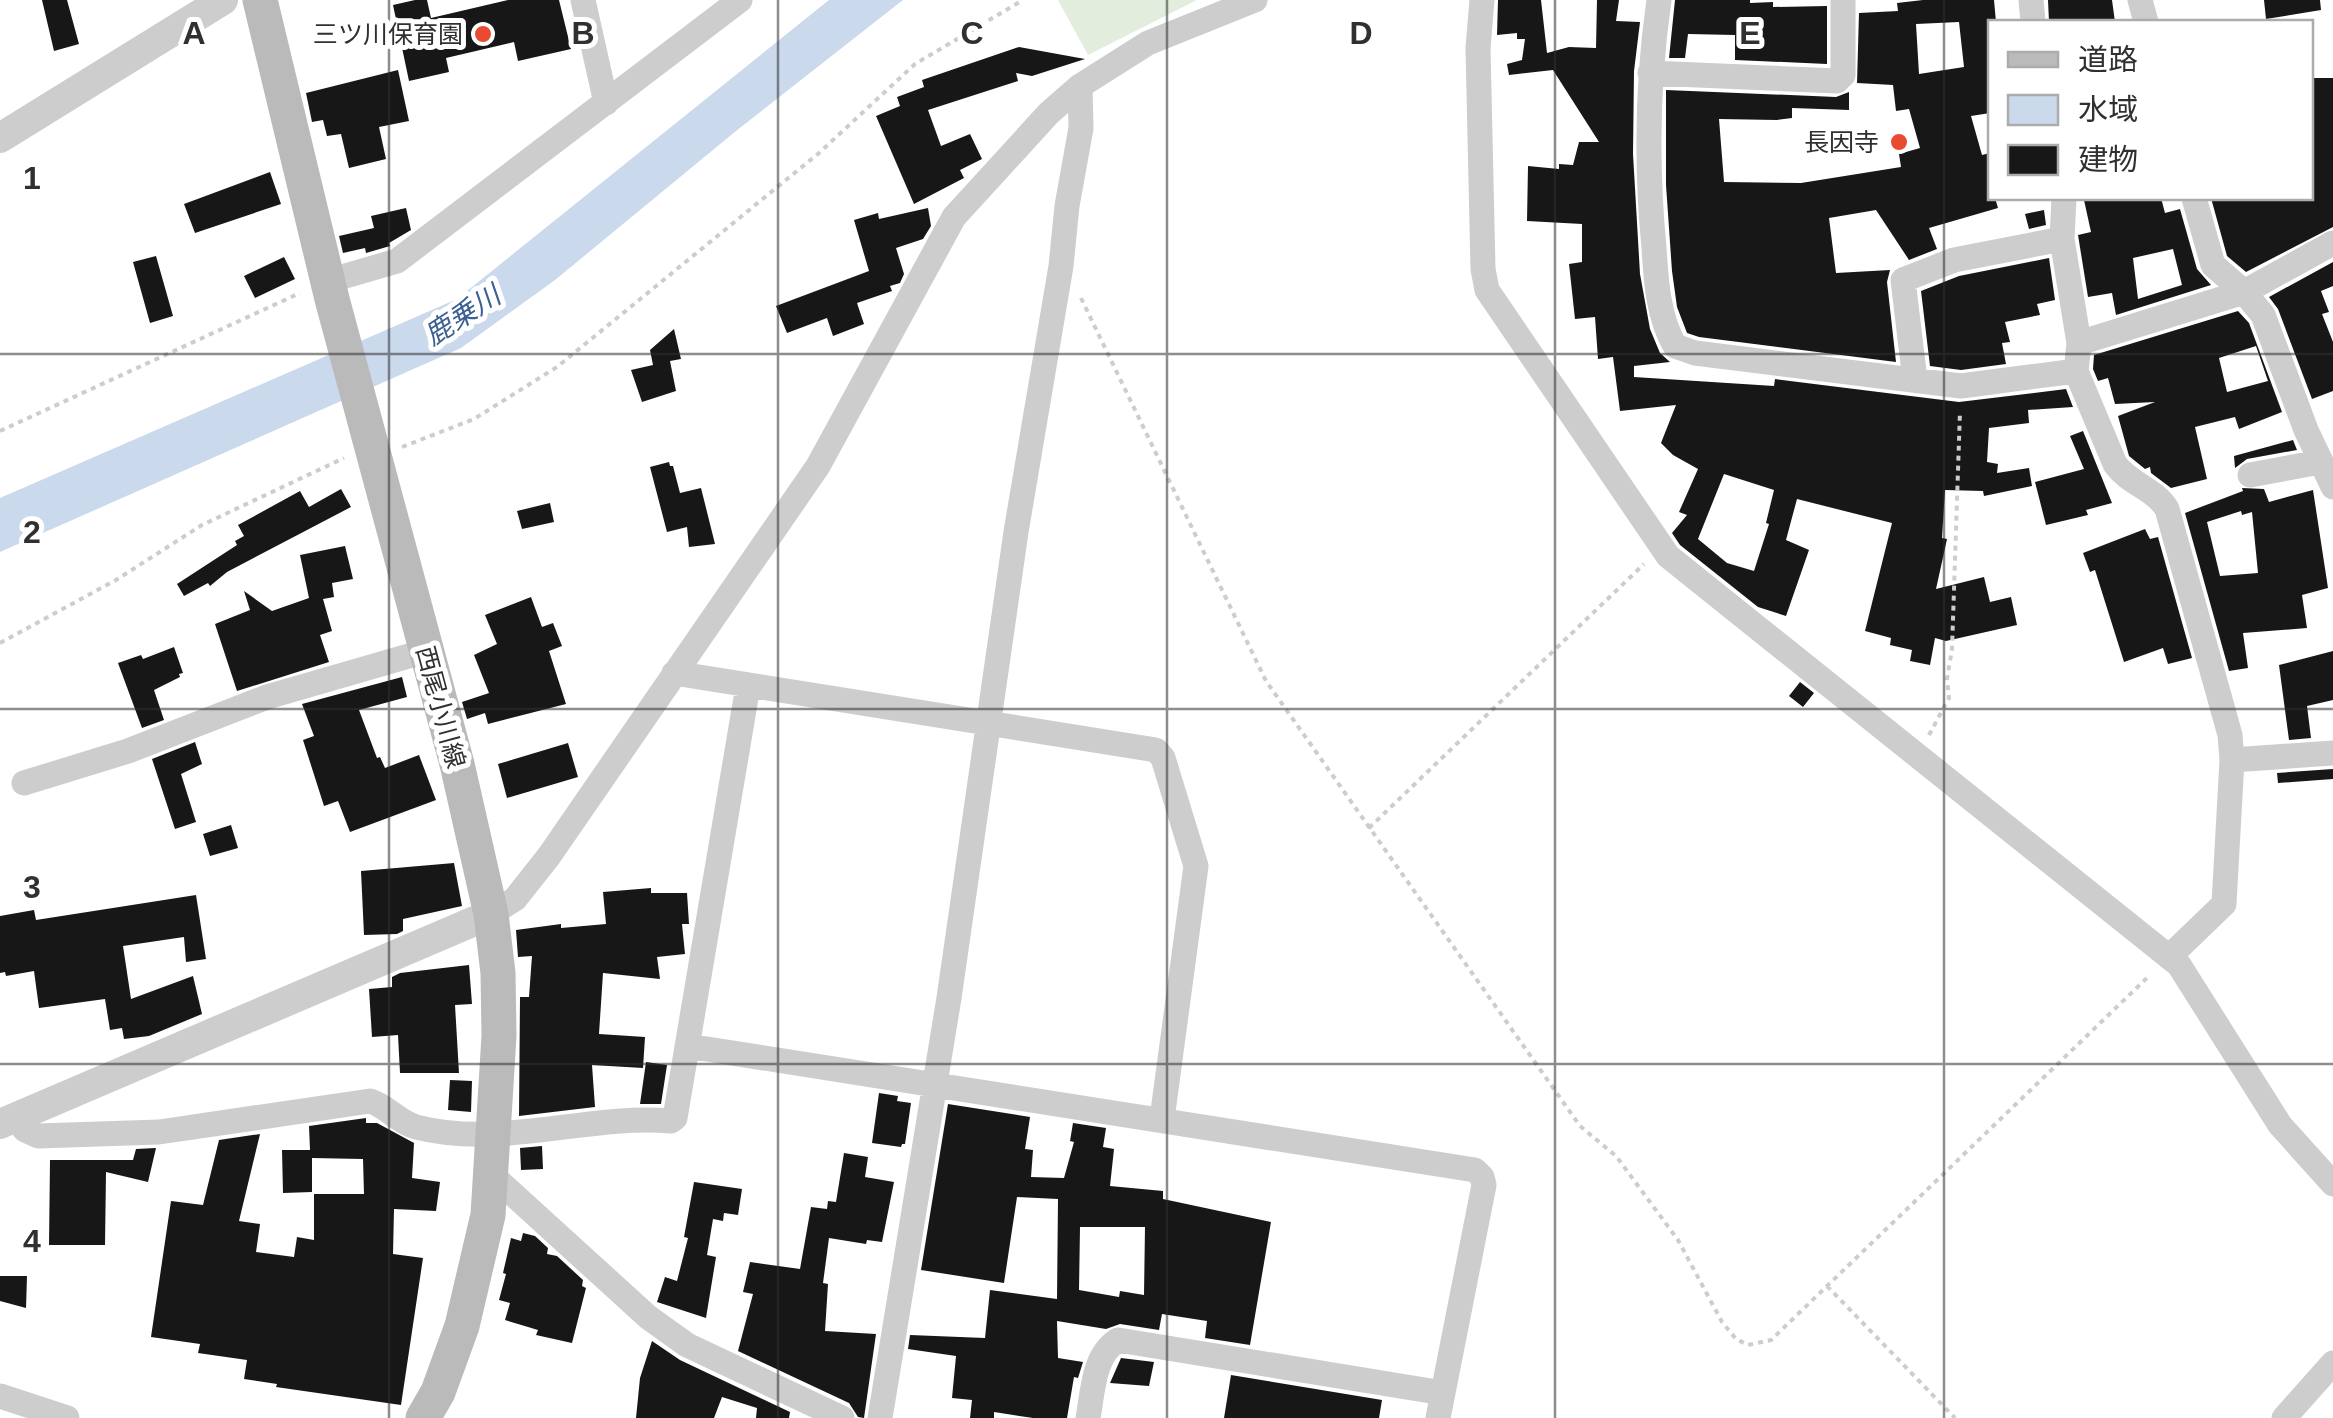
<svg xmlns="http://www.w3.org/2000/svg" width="2333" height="1418" font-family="Arial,'Noto Sans JP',sans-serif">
<rect width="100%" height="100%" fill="#fff"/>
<path fill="#e3edde" d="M1058,0H1197L1088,55Z"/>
<path fill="#cbd9ed" d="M829,0H903L736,131L555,280L461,348L0,552V498L457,299Z"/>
<path fill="#171717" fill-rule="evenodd" d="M42,0H67L79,44L54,51Z
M415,0H427L431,18L508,0H559L571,49L518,61L514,42L446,58L449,72L409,81L393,5Z
M1498,0H1541L1547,53L1569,47L1596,48L1597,0H1619L1616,21L1640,22L1634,71L1633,154L1640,274L1650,329L1660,353L1670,362L1634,366V377L1774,386L1775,379L1959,402L2066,389L2073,407L2028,410L2029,423L1989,428L1987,462L1998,464L1997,473L2029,468L2032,486L1984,496L1983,491L1945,490L1942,538L1947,539L1936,589L1984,577L1990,602L2011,597L2017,625L1946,641L1935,638L1930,665L1910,661L1912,650L1890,645L1891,638L1865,631L1892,523L1797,499L1786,540L1809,550L1786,616L1758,607L1680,545L1672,533L1687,515L1679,512L1698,469L1673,455L1661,443L1676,405L1620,411L1613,357L1598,359L1595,317L1575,319L1569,264L1582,262V224L1527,221L1528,166L1559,169V164L1573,165L1579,142H1599L1553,70L1509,75L1507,64L1522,60L1525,39H1517V33L1497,35ZM1724,474L1774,490L1766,523L1769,524L1754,571L1727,563L1698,539Z
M1675,0H1750V3L1773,2V7L1827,6V64L1735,60V35L1688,34L1685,58H1669Z
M1923,0H1994L1996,22H1990V113L1971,116L1982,155L1990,153V198H1995L1998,208L1929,228L1937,249L1909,260L1876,210L1829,218L1836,273L1890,270L1887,282L1896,362L1699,337L1687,333L1677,307L1672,271L1666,185V90L1836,97L1849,92V110L1792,108V118L1777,120L1719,119L1724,182L1801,183L1901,167L1899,154L1920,148L1909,109L1896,111L1893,85L1857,83L1859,13L1898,11L1897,3ZM1959,22L1964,67L1919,74L1916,24Z
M2048,0H2112L2115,22H2049Z
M2264,0H2320L2321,10L2266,19Z
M1019,47L1085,59L1032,76L1016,73L1018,81L928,110L941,146L970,134L982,159L960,170L964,178L914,204L876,116L900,106L897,97L924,87L922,80Z
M398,70L409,121L379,127L386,159L349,168L341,134L327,136L323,120L312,122L306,93Z
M2313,78H2333V227L2246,272L2227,256L2211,198H2310Z
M270,172L281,204L195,233L184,204Z
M2094,198H2161L2165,213L2180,209L2197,269L2211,285L2116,315L2112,293L2088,297L2078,235L2091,232L2084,200ZM2173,249L2182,285L2138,299L2133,258Z
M406,208L411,230L389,243L390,246L366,253L365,248L343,253L339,236L374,228L371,216Z
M928,208L931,226L923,239L896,248L904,274L900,283L890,286L892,291L857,303L864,324L833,336L827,318L787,333L776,306L869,271L854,220L878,213L879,219Z
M2044,210L2046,225L2029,229L2025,214Z
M156,256L173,316L150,323L133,262Z
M284,257L295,279L255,298L244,276Z
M2049,258L2055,300L2037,304L2040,315L2005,322L2010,342L2002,343L2006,364L1961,370L1930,366L1921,291L1959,276Z
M2333,262V286L2321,291L2329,312L2322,314L2333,342V391L2312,399L2278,309L2269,297Z
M2238,311L2249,323L2282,412L2239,429L2235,417L2195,427L2207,479L2171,488L2151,473L2150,467L2145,469L2129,456L2118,416L2155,402L2115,404L2108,378L2098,381L2093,369L2094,355ZM2256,346L2268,381L2227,392L2219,358Z
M674,329L681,359L670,361L676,391L642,402L631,370L653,365L650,350Z
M2083,431L2112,503L2086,510L2088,515L2046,525L2035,482L2084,469L2070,436Z
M2293,440L2297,450L2247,459L2235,468L2234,456Z
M669,462L670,466H673L680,493L701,488L715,544L689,547L687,527L667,532L650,467Z
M2242,488L2264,489L2269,502L2313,490L2328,588L2302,595L2307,628L2243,633L2248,668L2229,671L2185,513L2243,491ZM2241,511L2242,515L2252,512L2258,573L2220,576L2207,522Z
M341,489L351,507L227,572L210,586L208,583L184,596L177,584L237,545L235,541L244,536L238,525L300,491L309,507Z
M550,503L554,522L522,529L517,511Z
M2145,529L2150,539L2158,537L2192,658L2168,664L2163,648L2124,662L2095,570L2090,572L2083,553Z
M345,546L353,579L332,583L334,597L323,599L332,631L320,635L329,662L237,691L215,624L250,610L244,591L272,611L309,598L300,555Z
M531,597L542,627L553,623L562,646L549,651L566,704L488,724L485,713L467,719L462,702L489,693L474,655L497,644L485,615Z
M174,647L183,673L179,674L180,677L154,690L164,720L142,728L118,663L141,655L143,659Z
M2333,651V700L2307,706L2311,738L2289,740L2279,665Z
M402,677L407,697L359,710L377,758L380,757L385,768L419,755L436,800L350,832L338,801L324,806L303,740L314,736L302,704Z
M1800,682L1814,693L1803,707L1789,696Z
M195,742L202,764L181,774L196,822L175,829L152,759Z
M568,743L578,777L507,798L498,764Z
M2333,769V779L2278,783L2277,773Z
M231,825L238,848L210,856L203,834Z
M454,863L462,906L403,919V931L397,934L364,935L361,871Z
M651,888V893H687L689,924H682L685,954L657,957L660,979L603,973L599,1034L645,1037L643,1068L592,1065L595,1107L519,1116L520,997H529L532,956L518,957L516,930L561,924V928L606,924L603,892Z
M196,895L206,959L186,962L184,937L123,946L131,999L193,976L202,1014L149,1036L124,1039L122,1028L110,1030L105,999L39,1008L34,971L6,976L5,972L0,973V916L34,910L36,920Z
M469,965L472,1004L455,1005L459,1073H400L398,1035L372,1037L369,989L392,987V977L400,973Z
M646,1062L667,1065L661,1104H640Z
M450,1080L472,1081L471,1112L448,1110Z
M879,1093L898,1096L897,1101L911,1103L905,1144H902L901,1147L872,1143Z
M948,1104L1030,1117L1025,1149L1033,1150L1031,1177L1064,1178L1074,1142L1070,1141L1073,1123L1106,1128L1103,1147L1114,1149L1110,1186L1163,1191V1199L1271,1222L1250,1345L1205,1338L1207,1321L1162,1314L1159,1330L1120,1324L1106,1329L1057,1321L1058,1358L1083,1362L1078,1378L1074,1377L1067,1418H1033L994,1412V1418H970L972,1400L952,1398L956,1356L908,1349L910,1335L985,1338L990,1290L1057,1299L1058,1199L1017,1197L1004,1283L921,1270ZM1080,1227H1145L1144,1295L1120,1291L1119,1297L1079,1290Z
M366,1118V1123H377L414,1143L412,1178L440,1182L436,1211L394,1209L393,1254L423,1258L401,1405L276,1387L277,1384L244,1379L247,1360L198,1353L200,1344L151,1337L171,1201L203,1205L219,1140L260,1134L239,1221L260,1224L256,1252L294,1257L297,1237L314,1240V1194H364L363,1159L312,1158V1192L283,1193L282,1150H310L309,1126Z
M542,1146L543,1169L521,1170L520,1148Z
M156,1148L148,1182L106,1172L105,1245H49L50,1160H133L136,1149Z
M844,1153L868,1157L865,1177L894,1182L882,1242L867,1240L866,1244L829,1238L823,1283L828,1284L825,1331L876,1334L864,1418L858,1417L849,1403L738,1351L753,1294L743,1292L750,1262L800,1269L811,1207L827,1209L828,1201L836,1202Z
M694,1182L742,1189L738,1215L724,1213L723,1221L713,1219L707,1255L716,1257L706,1318L657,1302L665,1277L677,1281L688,1238L684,1237Z
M523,1233L535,1236L548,1248L547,1254L557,1256L583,1280L582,1286L586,1288L572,1343L536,1335L538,1330L505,1320L510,1303L499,1300L506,1274L503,1273L511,1238L521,1241Z
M0,1276H27L26,1308L0,1301Z
M652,1341L680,1360L790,1412L789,1418H756L757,1408L722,1397L714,1418H636L640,1378Z
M1121,1358L1154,1362L1149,1386L1110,1383Z
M1231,1375L1382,1400L1379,1418H1224Z"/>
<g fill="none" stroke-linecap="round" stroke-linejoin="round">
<path stroke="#cdcdcd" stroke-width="4" stroke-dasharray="5 5" stroke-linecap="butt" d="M1081,298L1266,681L1580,1126L1616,1156L1678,1240L1722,1322L1736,1339L1748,1345L1771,1340L2150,975
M0,431L300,293
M402,447L474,419L557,367L819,153L915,64L1023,0
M0,643L116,580L202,525L344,458
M1929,735L1949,698L1947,679L1952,649L1960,411
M1369,828L1644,564
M1827,1286L1955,1418"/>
<path stroke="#cdcdcd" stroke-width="25" d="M583,0L606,103
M1482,0L1478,48L1483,269L1487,290L1668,556L2179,965L2280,1125L2333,1184
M1659,0C1647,83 1646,164 1654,248C1656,280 1658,317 1675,346L1695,353L1961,386L2076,371
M2031,0L2033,22
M2140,0L2146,22
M1650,73L1837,81L1843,75V0
M2064,198L2062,239L2079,343L2076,371L2115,464C2129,484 2154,488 2167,509L2230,735L2232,760L2224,904L2169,957
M2194,198L2213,265L2244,292L2263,315L2306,430L2333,487
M328,281L397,261L740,0
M2079,343L2244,292L2333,243
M1915,380L1903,280L1954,260L2062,239
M2250,475L2320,462
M674,673L1156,750L1163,758L1196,866L1162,1119
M2232,760L2333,753
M24,783L128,751L267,697L426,651
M491,914L515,899L549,856L818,466L954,217L1049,113L1080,86L1148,43L1255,0
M688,1046L1475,1170L1482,1177L1484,1185L1438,1418
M15,1117L25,1130L38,1136L159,1132L370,1101C387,1106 398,1122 416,1127C502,1149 586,1114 671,1121L675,1118L748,686
M492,1175L648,1317L687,1345L842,1418
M0,1396L67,1418
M880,1418L949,998L1016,532L1061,266L1067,206L1081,128L1080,86
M1088,1418C1093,1392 1093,1355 1118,1340L1443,1393
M2284,1418L2333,1363"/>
<path stroke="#cdcdcd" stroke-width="30" d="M0,138L223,0
M0,1124L491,914"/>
<path stroke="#bababa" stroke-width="35" d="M260,0L332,299L457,764L491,914L498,973L499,1036L488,1215L462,1326L438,1392L423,1418"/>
</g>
<path fill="none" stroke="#303030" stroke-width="2.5" stroke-opacity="0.55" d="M389,0V1418M778,0V1418M1167,0V1418M1555,0V1418M1944,0V1418M0,354H2333M0,709H2333M0,1064H2333"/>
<g fill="#e84a32" stroke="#fff" stroke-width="4">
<circle cx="483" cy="34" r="10"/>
<circle cx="1899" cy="142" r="10"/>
</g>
<g text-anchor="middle" stroke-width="10" stroke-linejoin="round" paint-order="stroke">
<g font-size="25" fill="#303030" stroke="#fff" text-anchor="end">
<text x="463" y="43">三ツ川保育園</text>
<text x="1879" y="151">長因寺</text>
</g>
<g font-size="25" fill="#303030" stroke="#fff">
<text transform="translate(441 707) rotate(75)" y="9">西尾小川線</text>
</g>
<g font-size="28" font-style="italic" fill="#3c6094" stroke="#fff">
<text transform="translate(462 315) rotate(-33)" y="10">鹿乗川</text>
</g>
</g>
<g font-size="32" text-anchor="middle" font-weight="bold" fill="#303030" stroke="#fff" stroke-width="10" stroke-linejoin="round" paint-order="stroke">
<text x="194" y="44">A</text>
<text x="583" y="44">B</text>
<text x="972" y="44">C</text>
<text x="1361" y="44">D</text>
<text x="1750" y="44">E</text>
<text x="32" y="189">1</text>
<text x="32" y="543">2</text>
<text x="32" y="898">3</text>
<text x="32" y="1252">4</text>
</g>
<rect x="1988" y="20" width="325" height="180" fill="#ffffff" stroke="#acacac" stroke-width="2.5"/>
<rect x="2008" y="52" width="50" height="15" fill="#bababa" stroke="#acacac" stroke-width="2.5"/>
<text x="2078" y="70" font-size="30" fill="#303030">道路</text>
<rect x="2008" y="95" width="50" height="30" fill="#cbd9ed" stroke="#acacac" stroke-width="2.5"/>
<text x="2078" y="120" font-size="30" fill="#303030">水域</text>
<rect x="2008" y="145" width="50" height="30" fill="#171717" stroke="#acacac" stroke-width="2.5"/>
<text x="2078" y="170" font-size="30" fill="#303030">建物</text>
</svg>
